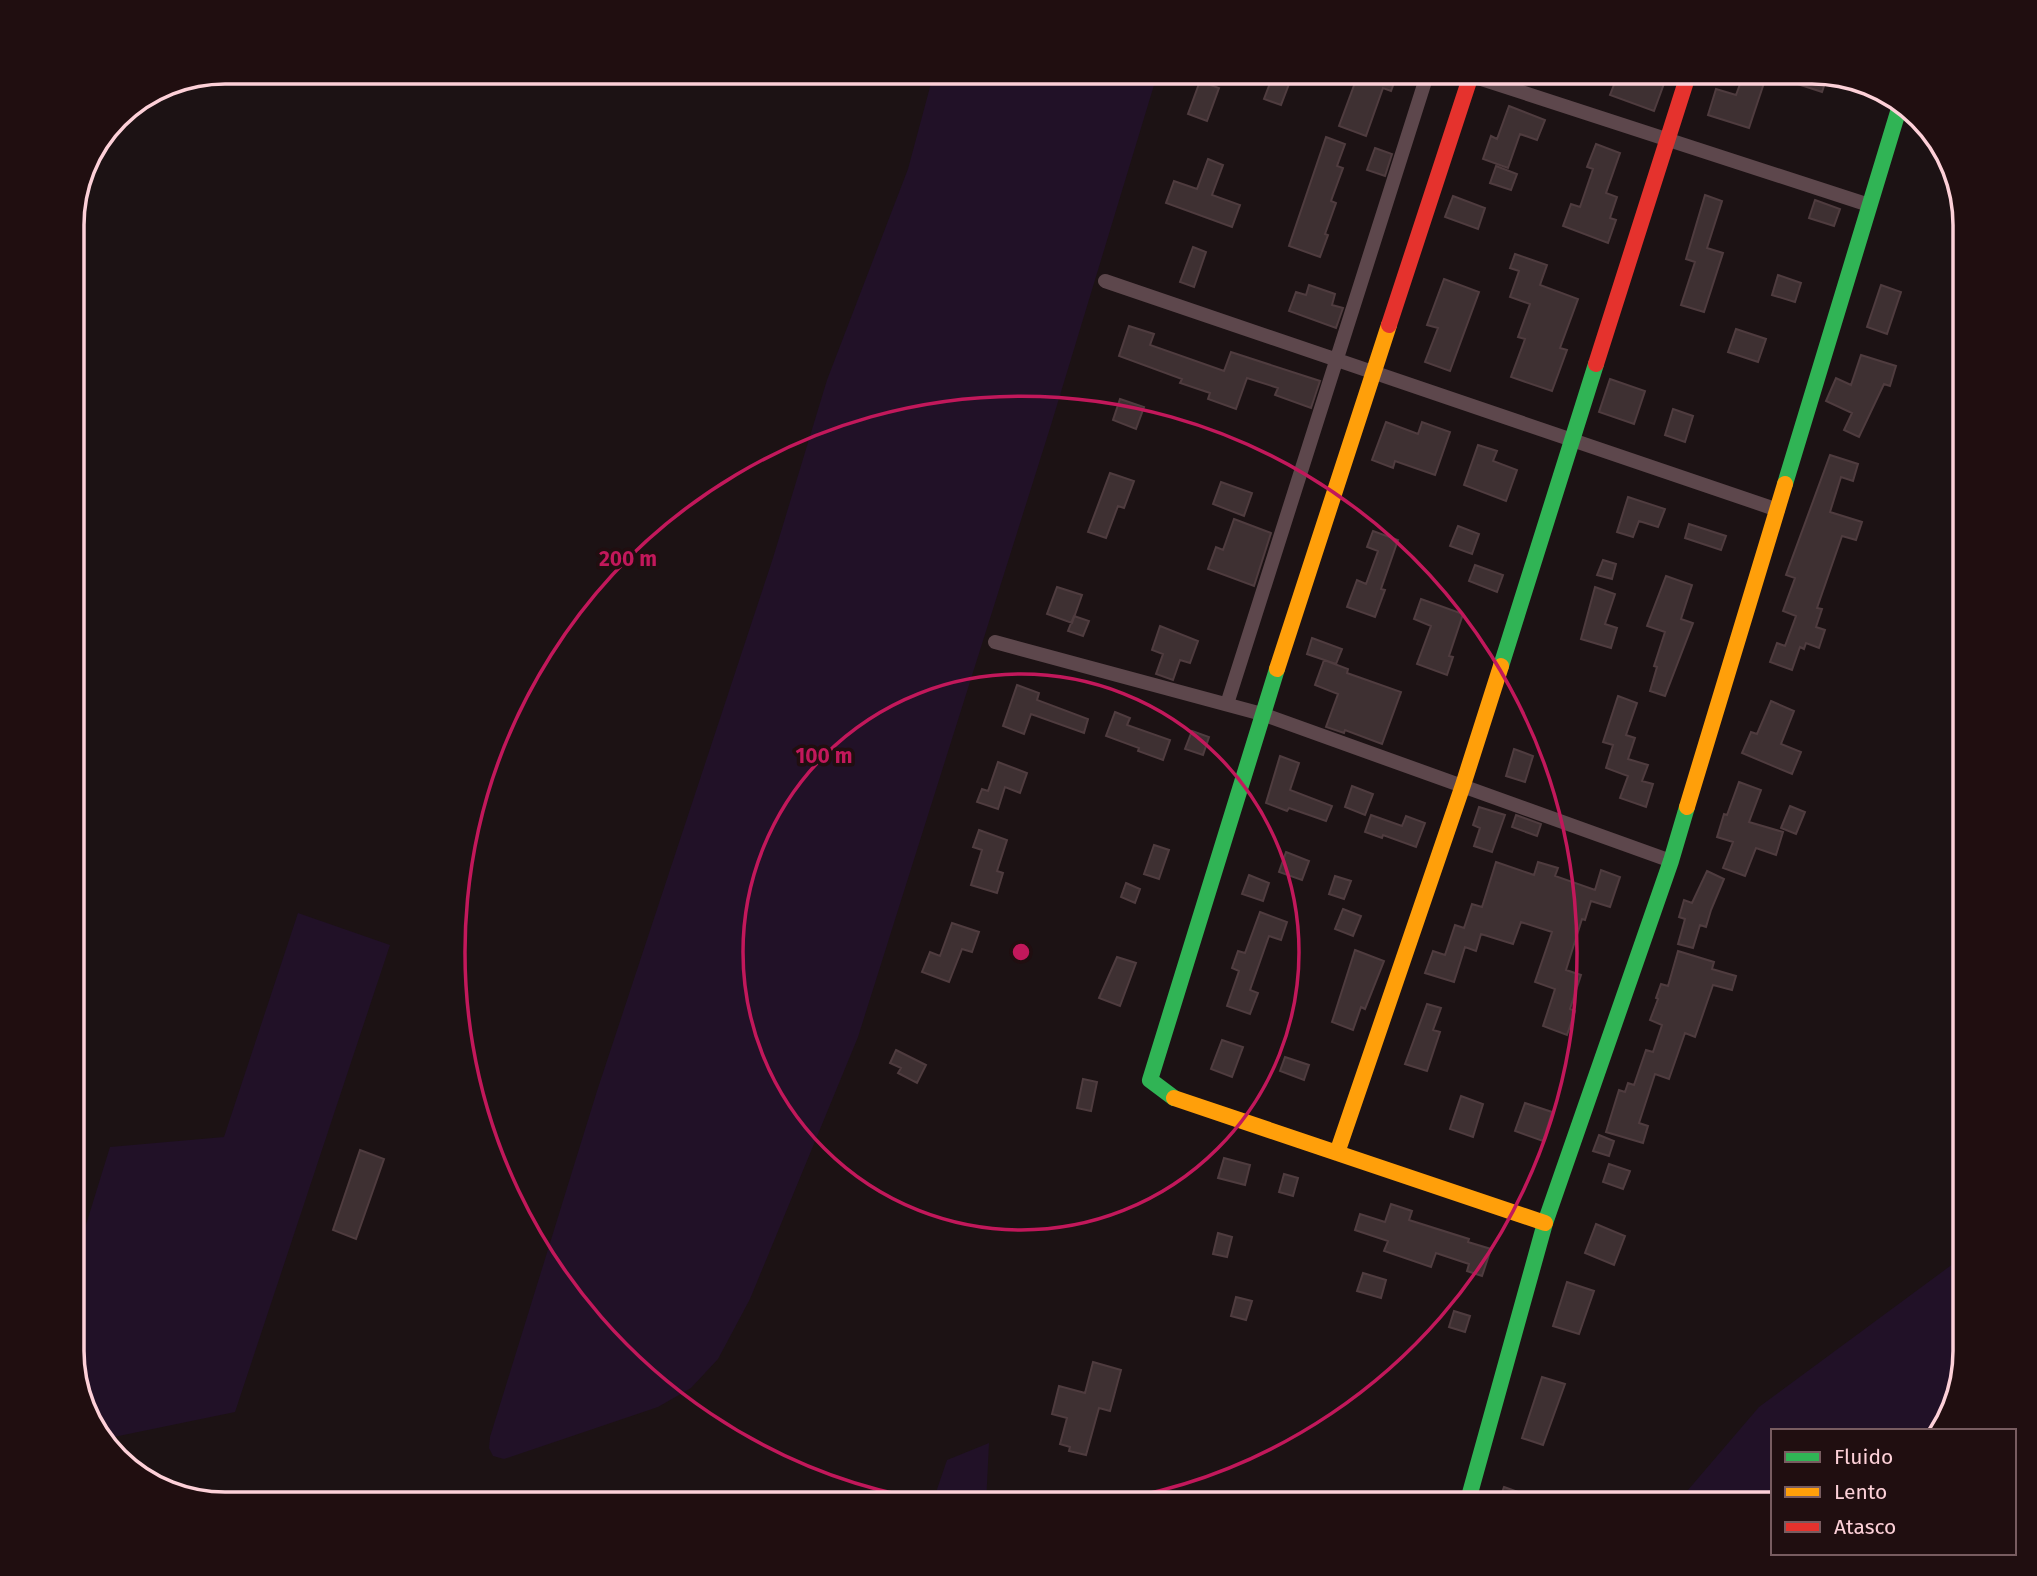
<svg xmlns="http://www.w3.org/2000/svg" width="2037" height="1576" font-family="'Fira Sans',sans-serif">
<rect width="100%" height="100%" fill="#1c1214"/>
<path fill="#211127" d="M934,72H1158L1051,425L858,1037L750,1299L718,1359L691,1388L658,1407L504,1459L493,1456L489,1448L490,1437L597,1091L773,558L827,380L908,169Z
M298,913L390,945L235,1412L104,1439L88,1419L72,1361V1270L110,1147L224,1137Z
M1965,1255V1352L1938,1431H1773V1504H1676L1759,1407Z
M989,1443L986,1504H932L947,1460Z"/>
<path fill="#3e3032" stroke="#4f3c3f" stroke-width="2" d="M1359,72H1398L1391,91L1383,88L1366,136L1339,126Z
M1619,72H1649L1666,78L1654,111L1610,95Z
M1771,72H1813L1827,77L1822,92L1770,75Z
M1743,76L1764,83L1749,128L1708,115L1716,89L1736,95Z
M1272,78L1289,84L1281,105L1264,99Z
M1200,81L1219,88L1207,121L1188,114Z
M1509,106L1545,120L1537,140L1520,134L1508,168L1483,159L1491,136L1497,139Z
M1326,137L1345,144L1337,166L1343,168L1331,201L1336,203L1325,234L1328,235L1320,257L1289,246Z
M1596,144L1620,153L1606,193L1617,197L1610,218L1616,220L1608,243L1563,226L1571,204L1580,207L1593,169L1587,167Z
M1375,148L1392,154L1385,176L1367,170Z
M1208,159L1223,165L1212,195L1240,205L1232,227L1166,203L1174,181L1197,189Z
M1496,166L1517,174L1511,190L1490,183Z
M1705,195L1722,201L1707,248L1723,253L1704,312L1681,305L1695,262L1686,259Z
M1453,196L1485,208L1478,229L1445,217Z
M1815,200L1840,209L1834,226L1809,218Z
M1193,247L1206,252L1194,287L1180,282Z
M1515,254L1547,265L1540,285L1578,299L1560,348L1567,350L1552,391L1511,377L1525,339L1518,337L1530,304L1510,297L1519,271L1510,268Z
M1778,275L1801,283L1795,302L1772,295Z
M1444,279L1479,292L1450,371L1425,362L1438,328L1427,325Z
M1309,285L1335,294L1332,305L1343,308L1336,328L1289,311L1296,292L1306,295Z
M1881,285L1901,292L1887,334L1867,327Z
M1129,326L1154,334L1150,345L1224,371L1231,352L1320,381L1311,408L1275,395L1278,388L1247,378L1236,409L1208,399L1210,393L1180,383L1182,379L1119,356Z
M1736,329L1766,339L1758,362L1728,352Z
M1861,355L1896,366L1890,386L1884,384L1859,437L1844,430L1852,413L1826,401L1836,378L1851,385Z
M1610,379L1645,391L1634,424L1599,412Z
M1120,399L1144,407L1136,429L1113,420Z
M1673,409L1693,416L1685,442L1665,435Z
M1386,422L1418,434L1422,422L1450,432L1435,475L1395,461L1393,468L1372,460Z
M1478,445L1497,451L1493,461L1517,470L1506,501L1464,485Z
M1830,455L1858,464L1853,481L1841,477L1830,512L1862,522L1856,540L1842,536L1817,608L1822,609L1816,627L1825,630L1819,648L1806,643L1804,649L1800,647L1792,670L1770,662L1777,643L1785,646L1796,616L1783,611L1795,578L1786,575Z
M1110,473L1134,481L1124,508L1118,506L1106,538L1088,532Z
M1221,482L1252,493L1244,516L1213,504Z
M1628,497L1665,509L1658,527L1639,521L1633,537L1617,532Z
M1234,519L1271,533L1254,586L1208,569L1216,547L1223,550Z
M1689,524L1726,536L1721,550L1685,538Z
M1458,526L1479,534L1472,554L1450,546Z
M1373,531L1398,540L1381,589L1385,590L1375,617L1347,607L1357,580L1366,584L1378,551L1367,547Z
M1603,560L1616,564L1612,579L1597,575Z
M1475,565L1503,575L1497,592L1469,581Z
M1666,576L1692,585L1681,619L1693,623L1665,696L1650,691L1657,667L1654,666L1665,632L1647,626Z
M1057,587L1082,595L1072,623L1047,614Z
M1595,587L1615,594L1605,624L1617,628L1611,648L1581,639Z
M1421,599L1463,614L1449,656L1453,657L1447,675L1417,664L1431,626L1414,619Z
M1074,616L1089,621L1083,636L1068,631Z
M1160,626L1198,641L1190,663L1180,660L1173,680L1156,674L1163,654L1152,650Z
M1312,638L1342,649L1336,664L1307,654Z
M1324,660L1348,669L1347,673L1401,692L1382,744L1345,730L1344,733L1326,727L1338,694L1315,685Z
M1017,685L1039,693L1037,700L1088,719L1084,733L1031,714L1024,734L1003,726Z
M1618,696L1637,703L1626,735L1635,738L1628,759L1648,765L1642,781L1653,784L1646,807L1620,798L1628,776L1606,768L1613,745L1603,742Z
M1771,701L1794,711L1781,744L1801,752L1792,774L1742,753L1751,732L1757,734Z
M1115,712L1130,718L1127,725L1170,740L1163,760L1138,751L1139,748L1106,736Z
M1192,731L1209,737L1203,755L1185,749Z
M1514,749L1533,756L1525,782L1506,776Z
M1280,756L1299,763L1290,790L1332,806L1326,821L1289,808L1287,811L1266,803Z
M998,762L1027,773L1020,793L1005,787L998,809L977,802L982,789L988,791Z
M1739,782L1761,790L1749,822L1783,832L1776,855L1756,848L1745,876L1723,868L1733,842L1717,837L1724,814L1727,815Z
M1352,786L1373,794L1365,815L1345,807Z
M1790,806L1805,812L1796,834L1781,828Z
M1479,807L1505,815L1492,852L1474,846L1480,828L1473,825Z
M1371,815L1402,826L1406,816L1425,823L1416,847L1383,835L1382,838L1365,832Z
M1516,815L1541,824L1537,836L1512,827Z
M979,830L1007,840L997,871L1003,873L997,893L971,885L982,850L973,847Z
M1154,845L1169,850L1159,879L1144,874Z
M1286,852L1309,861L1302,880L1279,872Z
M1496,862L1534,875L1538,862L1558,868L1555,876L1595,890L1601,870L1620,877L1610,907L1591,901L1585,920L1582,919L1566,970L1581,975L1570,1009L1575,1011L1567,1035L1543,1026L1555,989L1535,982L1552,932L1521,922L1513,944L1481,934L1476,951L1465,947L1454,982L1425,973L1433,951L1445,955L1455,925L1464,928L1472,904L1482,907Z
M1707,871L1724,879L1711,910L1706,927L1700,925L1693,948L1678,944L1685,919L1679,917L1684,900L1692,903Z
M1249,875L1269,883L1263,901L1242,894Z
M1335,876L1351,881L1344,899L1329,894Z
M1126,883L1140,889L1135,903L1121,897Z
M1343,909L1361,916L1353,936L1335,929Z
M1260,912L1287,922L1281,940L1269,936L1250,990L1258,993L1250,1014L1227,1006L1239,971L1232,968L1238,951L1245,953Z
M952,923L979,932L972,952L962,949L949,982L922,972L930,952L940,956Z
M1355,950L1384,961L1365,1009L1361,1007L1353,1030L1332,1022Z
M1678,951L1714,962L1712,969L1736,976L1732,990L1713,985L1695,1037L1685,1033L1669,1079L1655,1074L1639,1123L1648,1126L1643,1143L1606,1132L1619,1090L1625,1092L1628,1083L1634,1085L1646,1050L1653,1052L1662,1025L1650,1020L1658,999L1656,998L1661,984L1668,986Z
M1117,957L1136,963L1120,1006L1099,998Z
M1427,1004L1441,1008L1433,1030L1440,1032L1427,1071L1405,1064Z
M1222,1040L1243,1047L1232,1077L1211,1069Z
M896,1050L926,1065L917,1083L898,1073L901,1068L890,1063Z
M1285,1057L1309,1065L1304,1080L1280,1071Z
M1083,1079L1097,1082L1091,1111L1077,1108Z
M1461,1096L1483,1104L1473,1137L1450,1129Z
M1525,1103L1552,1112L1543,1141L1515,1131Z
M1599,1135L1614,1141L1609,1156L1593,1151Z
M360,1150L384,1159L356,1239L333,1230Z
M1224,1158L1250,1165L1245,1185L1218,1178Z
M1609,1164L1630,1171L1623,1189L1603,1182Z
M1284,1174L1298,1178L1293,1196L1279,1192Z
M1391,1204L1412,1211L1409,1220L1469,1239L1468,1242L1491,1249L1482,1276L1467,1271L1469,1264L1436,1253L1431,1267L1384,1251L1388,1241L1355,1230L1360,1214L1385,1222Z
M1596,1224L1625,1236L1614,1265L1585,1253Z
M1218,1233L1232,1237L1227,1257L1213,1254Z
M1363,1273L1386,1280L1381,1298L1357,1291Z
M1567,1282L1594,1291L1579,1334L1553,1326Z
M1236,1297L1252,1301L1246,1320L1231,1316Z
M1454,1311L1470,1316L1465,1332L1449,1327Z
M1093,1362L1121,1370L1110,1411L1099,1408L1086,1455L1069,1451L1070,1447L1060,1444L1067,1418L1052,1414L1059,1386L1085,1393Z
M1542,1377L1565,1384L1543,1445L1522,1438Z
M1504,1487L1546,1502L1545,1504H1507L1499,1501Z"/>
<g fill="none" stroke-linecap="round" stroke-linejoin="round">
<path stroke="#5d474c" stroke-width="14" d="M1460,72L1869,205
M1105,281L1778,510
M995,642L1262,714L1671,861
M1227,704L1428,72"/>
<path stroke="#30b455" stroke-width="16" d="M1785,484L1901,102
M1501,666L1596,364
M1174,1098L1150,1080L1277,669
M1467,1504L1545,1223L1671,861L1687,807"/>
<path stroke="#ff9f0a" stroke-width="16" d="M1277,669L1389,325
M1687,807L1785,484
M1174,1098L1545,1223
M1337,1153L1463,785L1501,666"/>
<path stroke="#e5322d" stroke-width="16" d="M1389,325L1472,72
M1596,364L1689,72"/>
</g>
<g fill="none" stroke="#c2185b" stroke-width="3.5">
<circle cx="1021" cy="952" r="278"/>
<path d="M953 1504A556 556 0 1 1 1089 1504"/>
</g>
<path d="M0 0H2037V1576H0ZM225 84H1812A141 141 0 0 1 1953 225V1351A141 141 0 0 1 1812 1492H225A141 141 0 0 1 84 1351V225A141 141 0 0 1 225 84Z" fill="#200e10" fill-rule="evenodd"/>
<path fill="none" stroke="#fdd0d8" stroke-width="3.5" d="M225 84H1812A141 141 0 0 1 1953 225V1351A141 141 0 0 1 1812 1492H225A141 141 0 0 1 84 1351V225A141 141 0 0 1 225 84Z"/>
<circle cx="1021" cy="952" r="10" fill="#c2185b" stroke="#200e10" stroke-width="3.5"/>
<g font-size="21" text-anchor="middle" font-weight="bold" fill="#c2185b" stroke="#200e10" stroke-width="7" stroke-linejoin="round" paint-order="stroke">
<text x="628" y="566">200 m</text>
<text x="824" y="763">100 m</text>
</g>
<rect x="1771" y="1429" width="245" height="126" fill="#200e10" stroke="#785c60" stroke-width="2"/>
<rect x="1785" y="1452" width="35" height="10" fill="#30b455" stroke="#785c60" stroke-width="2"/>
<text x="1834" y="1464" font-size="21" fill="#fdd0d8">Fluido</text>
<rect x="1785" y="1487" width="35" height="10" fill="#ff9f0a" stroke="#785c60" stroke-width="2"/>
<text x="1834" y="1499" font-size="21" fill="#fdd0d8">Lento</text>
<rect x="1785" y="1522" width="35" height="10" fill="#e5322d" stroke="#785c60" stroke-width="2"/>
<text x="1834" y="1534" font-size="21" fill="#fdd0d8">Atasco</text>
</svg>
